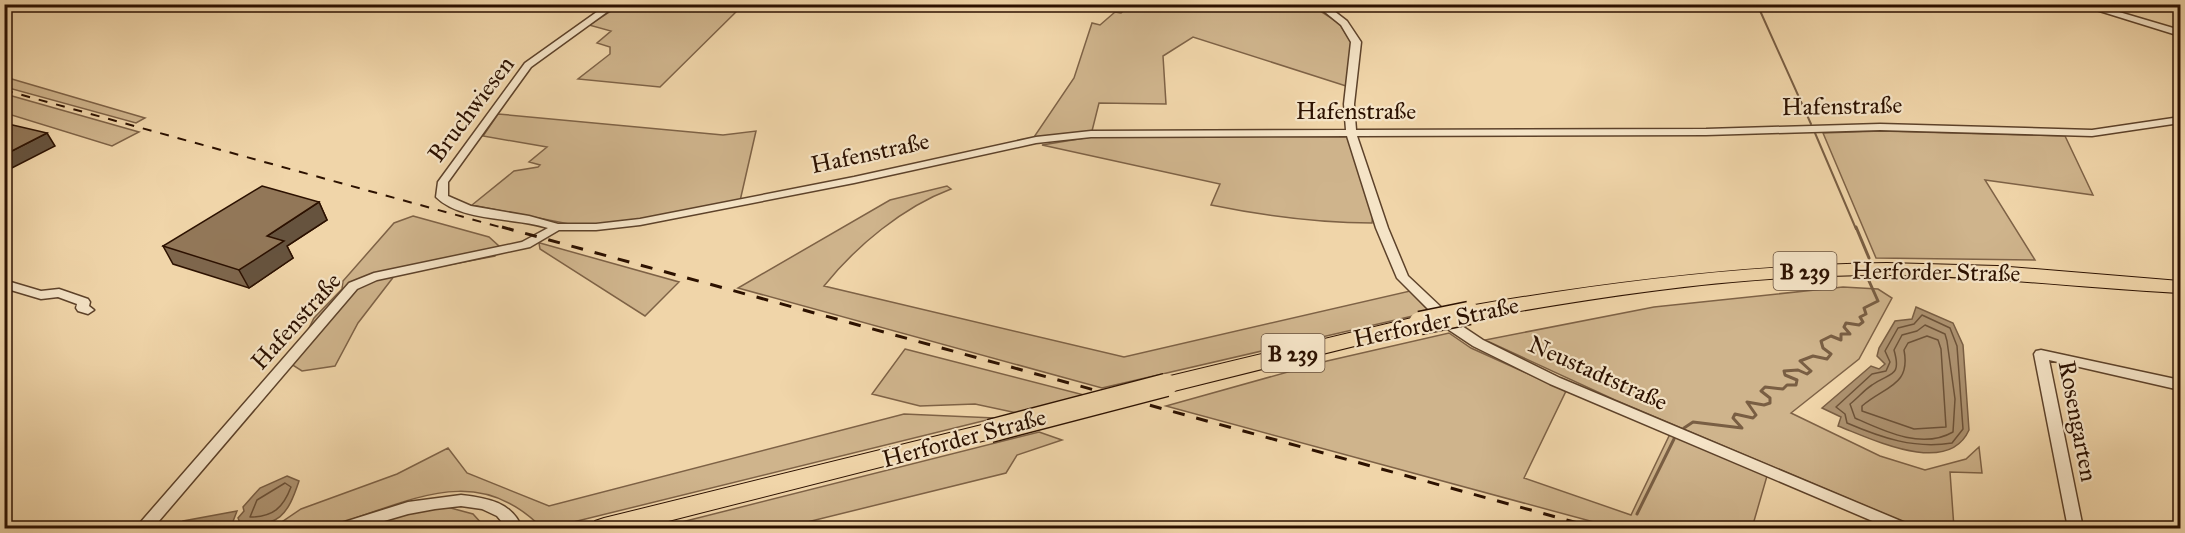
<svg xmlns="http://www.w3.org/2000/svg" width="2185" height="533" font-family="'IM FELL Great Primer',serif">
<rect width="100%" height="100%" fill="#f0d5a9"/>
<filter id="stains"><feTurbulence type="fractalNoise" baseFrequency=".00333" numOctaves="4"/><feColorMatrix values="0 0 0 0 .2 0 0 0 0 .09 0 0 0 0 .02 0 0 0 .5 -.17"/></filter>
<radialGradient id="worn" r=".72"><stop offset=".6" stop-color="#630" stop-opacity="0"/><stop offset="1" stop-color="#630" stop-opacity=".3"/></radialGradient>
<path fill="#cfb48c" stroke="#7e6246" stroke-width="1.5" d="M620,5H743L660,87L578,79L610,54V47L597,43L611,31L589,25Z
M1130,5H1311L1339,23L1351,42L1346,86L1193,37L1163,56L1166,104L1099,103L1092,131L1034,137L1074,78L1092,23L1100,25L1115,12L1121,13Z
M5,77L145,118L136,123L5,87Z
M5,94L139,132L112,146L5,113Z
M498,114L723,135L756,131L740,201L637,221L596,225H574L472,205L514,171L538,167L540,165L529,162L547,147L483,136Z
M1881,131L2065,136L2093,195L1985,180L2035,260L1876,258L1823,133Z
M1349,134L1373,213L1372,223C1317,223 1265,216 1211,205L1220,184L1042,145L1091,137Z
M947,186L951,189C903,207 856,246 824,286L1124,357L1410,291L1430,312L1102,388L738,288L890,200Z
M413,216L489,237L500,247L495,256L395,275L358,323L335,366L302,371L291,364L314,318L342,289L343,281L394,223Z
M539,243H540L679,282L645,316L540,249Z
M1843,287L1878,289L1892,298L1859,359L1791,413L1880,456L1925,470L1966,459L1979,447L1982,473L1950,472L1954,528H1918L1615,400L1485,340L1654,307Z
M1449,333L1471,348L1566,391L1524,478L1631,515L1670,434L1767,476L1752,528H1616L1166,406L1327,361Z
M905,349L1084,395L1017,413L975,404L920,406L872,394Z
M904,414L995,418L549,528H542C487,472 432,491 367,514C353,518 338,527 323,528C307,531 289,529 273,528L301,509L397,474L448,448L467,473L549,506Z
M1039,432L1062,440L1017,455L1006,473L783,528H658Z
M447,507L473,514L483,525L482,528H357L410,511Z"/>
<path fill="#ad9270" stroke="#795e43" stroke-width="1.5" d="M1916,307L1953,323L1963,345L1969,430C1948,477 1872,439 1838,426L1841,417L1822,408L1871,366L1879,369L1885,364L1877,356L1879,348L1895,321L1912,319Z
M287,476L299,481C288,514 279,529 240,523L238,518L244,511L243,507L260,488Z
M237,511L232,524L225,528H176L183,521Z"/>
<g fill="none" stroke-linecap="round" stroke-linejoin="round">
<path stroke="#6c5238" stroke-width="1.5" d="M1922,315L1950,328L1957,346L1963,429L1952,443C1914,449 1882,438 1847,423L1845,414L1836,407L1872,374L1886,371L1890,362L1885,351L1898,328L1914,324Z
M1925,325L1945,334L1947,341L1955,399L1953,432C1922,450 1884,431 1855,418L1850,404C1858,398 1864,390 1872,385C1890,372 1902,378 1894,350L1902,335L1917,331Z
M1927,336L1938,340L1941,349L1946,427L1914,429L1862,411V406C1885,386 1911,386 1904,350L1908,343Z
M285,483L291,487C283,508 273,517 250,517L257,500Z"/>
<path stroke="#795e43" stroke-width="2" d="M1757,4L1811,124
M1815,133L1856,229"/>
<path stroke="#795e43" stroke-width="3" d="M1856,227L1869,258
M1684,428L1693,422L1742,428L1733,418L1735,414L1753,418L1756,415L1747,402L1764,405L1770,403V398L1761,391L1765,387L1783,389L1787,385H1796L1797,380L1785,375L1784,371L1798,370L1807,374L1811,371L1800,361L1813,356L1827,359L1831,354L1823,348L1821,341L1831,336L1841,340V334H1850L1844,327L1846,323L1859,325L1863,322L1860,317L1866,314L1864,308L1878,301L1869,281
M1637,514L1674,439
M1285,528L1292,525L1309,528"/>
<g stroke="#5d422a" stroke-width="3">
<path id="street" d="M608,4H618L531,67L448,182V196L471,206L529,216L558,224H596L640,219L854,177L1036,137L1091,131L1346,130L1344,104L1351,42L1341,25L1315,4H1325L1347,21L1361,42L1354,104L1356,130L1706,129L1880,124L2092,130L2180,117V123L2092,136L1880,130L1706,135L1357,136L1388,228L1408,276L1459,324L1483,340L1560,378L1908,524L1910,528H1889L1550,384L1473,346L1449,330L1397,278L1376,228L1347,136L1091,137L1036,143L854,183L640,225L596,230H559L530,247L377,280L357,289L153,528H137L139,524L349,283L374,273L522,242L548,228C515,217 461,222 436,197L438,182L525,63Z
M2077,4H2092L2180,30V36Z
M4,280L41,291L59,289L88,299L90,302L89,306L94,310L88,314L78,311L76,308L77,304L58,297L41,299L4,288Z
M2041,350L2180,380V390L2049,360L2083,528H2068L2034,354L2036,351Z
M461,495C487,498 512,502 522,528H507L497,516L482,509L461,506L435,509L408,514L360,528H335L338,524L408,502Z"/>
</g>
<g stroke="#2c1100" stroke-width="4">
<path id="secondary" d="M2180,4V9L2174,5V4Z"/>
</g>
<g stroke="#2c1100" stroke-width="2">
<path id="primary" d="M1887,263L1997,266L2180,281V293C2083,288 1987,276 1890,275C1748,274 1608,295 1469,320L1462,318L1459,313L1462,308L1469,306C1608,282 1746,265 1887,263Z
M1420,316L1427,318L1430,323L1427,328L1166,393L1158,390L1155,385L1158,380L1166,377Z
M990,423L998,425L1001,431L998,437L641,528H592L595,521L604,518Z"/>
</g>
<use href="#street" fill="#f5e4c7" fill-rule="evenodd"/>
<use href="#secondary" fill="#f5e4c7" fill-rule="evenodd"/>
<use href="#primary" fill="#f0d5a9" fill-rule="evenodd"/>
<path stroke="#2c1100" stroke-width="2" stroke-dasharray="9 9" stroke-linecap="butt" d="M4,90L507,229"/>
<path stroke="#2c1100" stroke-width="3" stroke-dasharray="12 12" stroke-linecap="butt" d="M502,227L1596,528"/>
<g stroke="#2c1100" stroke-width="25" stroke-linecap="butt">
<path id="primary-bridge" d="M1420,323L1469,313
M990,431L1166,385"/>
</g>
<use href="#primary-bridge" stroke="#f0d5a9" stroke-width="22"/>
</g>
<path fill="#7e664c" stroke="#2c1100" stroke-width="1.5" d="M319,202L327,220L287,246L293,258L249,288L173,264L163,246Z"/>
<path fill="#66533e" stroke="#2c1100" stroke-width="1.5" d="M47,133L55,146L4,172V155Z
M319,202L327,220L287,246L293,258L249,288L239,270L267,236Z"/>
<path fill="#927758" stroke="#2c1100" stroke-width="1.5" d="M4,123L47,133L4,155Z
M262,186L319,202L267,236L284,241L239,270L163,246Z"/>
<g text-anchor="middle" stroke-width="4.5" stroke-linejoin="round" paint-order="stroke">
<g fill="#f5e4c7" stroke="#68503c" stroke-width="1.5">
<rect x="1773.5" y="252" width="63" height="38" rx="4.5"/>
<rect x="1261.5" y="334" width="63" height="38" rx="4.5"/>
</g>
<g font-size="22" font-weight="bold" fill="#2c1100">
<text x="1805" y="279">B 239</text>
<text x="1293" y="361">B 239</text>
</g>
<g font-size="24" fill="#2c1100" stroke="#f5e4c7">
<text transform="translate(1842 106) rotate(-1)" y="8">Hafenstraße</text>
<text transform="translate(471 109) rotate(-53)" y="8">Bruchwiesen</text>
<text x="1356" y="119">Hafenstraße</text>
<text transform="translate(870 153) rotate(-12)" y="8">Hafenstraße</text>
<text transform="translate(1936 272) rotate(1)" y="8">Herforder Straße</text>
<text transform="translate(296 321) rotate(-48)" y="8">Hafenstraße</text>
<text transform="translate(1436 322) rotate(-12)" y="8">Herforder Straße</text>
<text transform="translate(1598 373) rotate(24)" y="8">Neustadtstraße</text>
<text transform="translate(2078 421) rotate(79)" y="8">Rosengarten</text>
<text transform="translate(964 438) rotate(-15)" y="8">Herforder Straße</text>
</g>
</g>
<rect width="2185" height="533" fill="none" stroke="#f0d5a9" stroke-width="24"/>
<rect x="6" y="6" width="2173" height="521" fill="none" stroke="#2c1100" stroke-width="3"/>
<rect x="12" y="12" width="2161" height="509" fill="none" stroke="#2c1100" stroke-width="1.5"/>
<rect width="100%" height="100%" filter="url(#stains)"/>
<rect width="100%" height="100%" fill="url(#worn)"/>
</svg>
